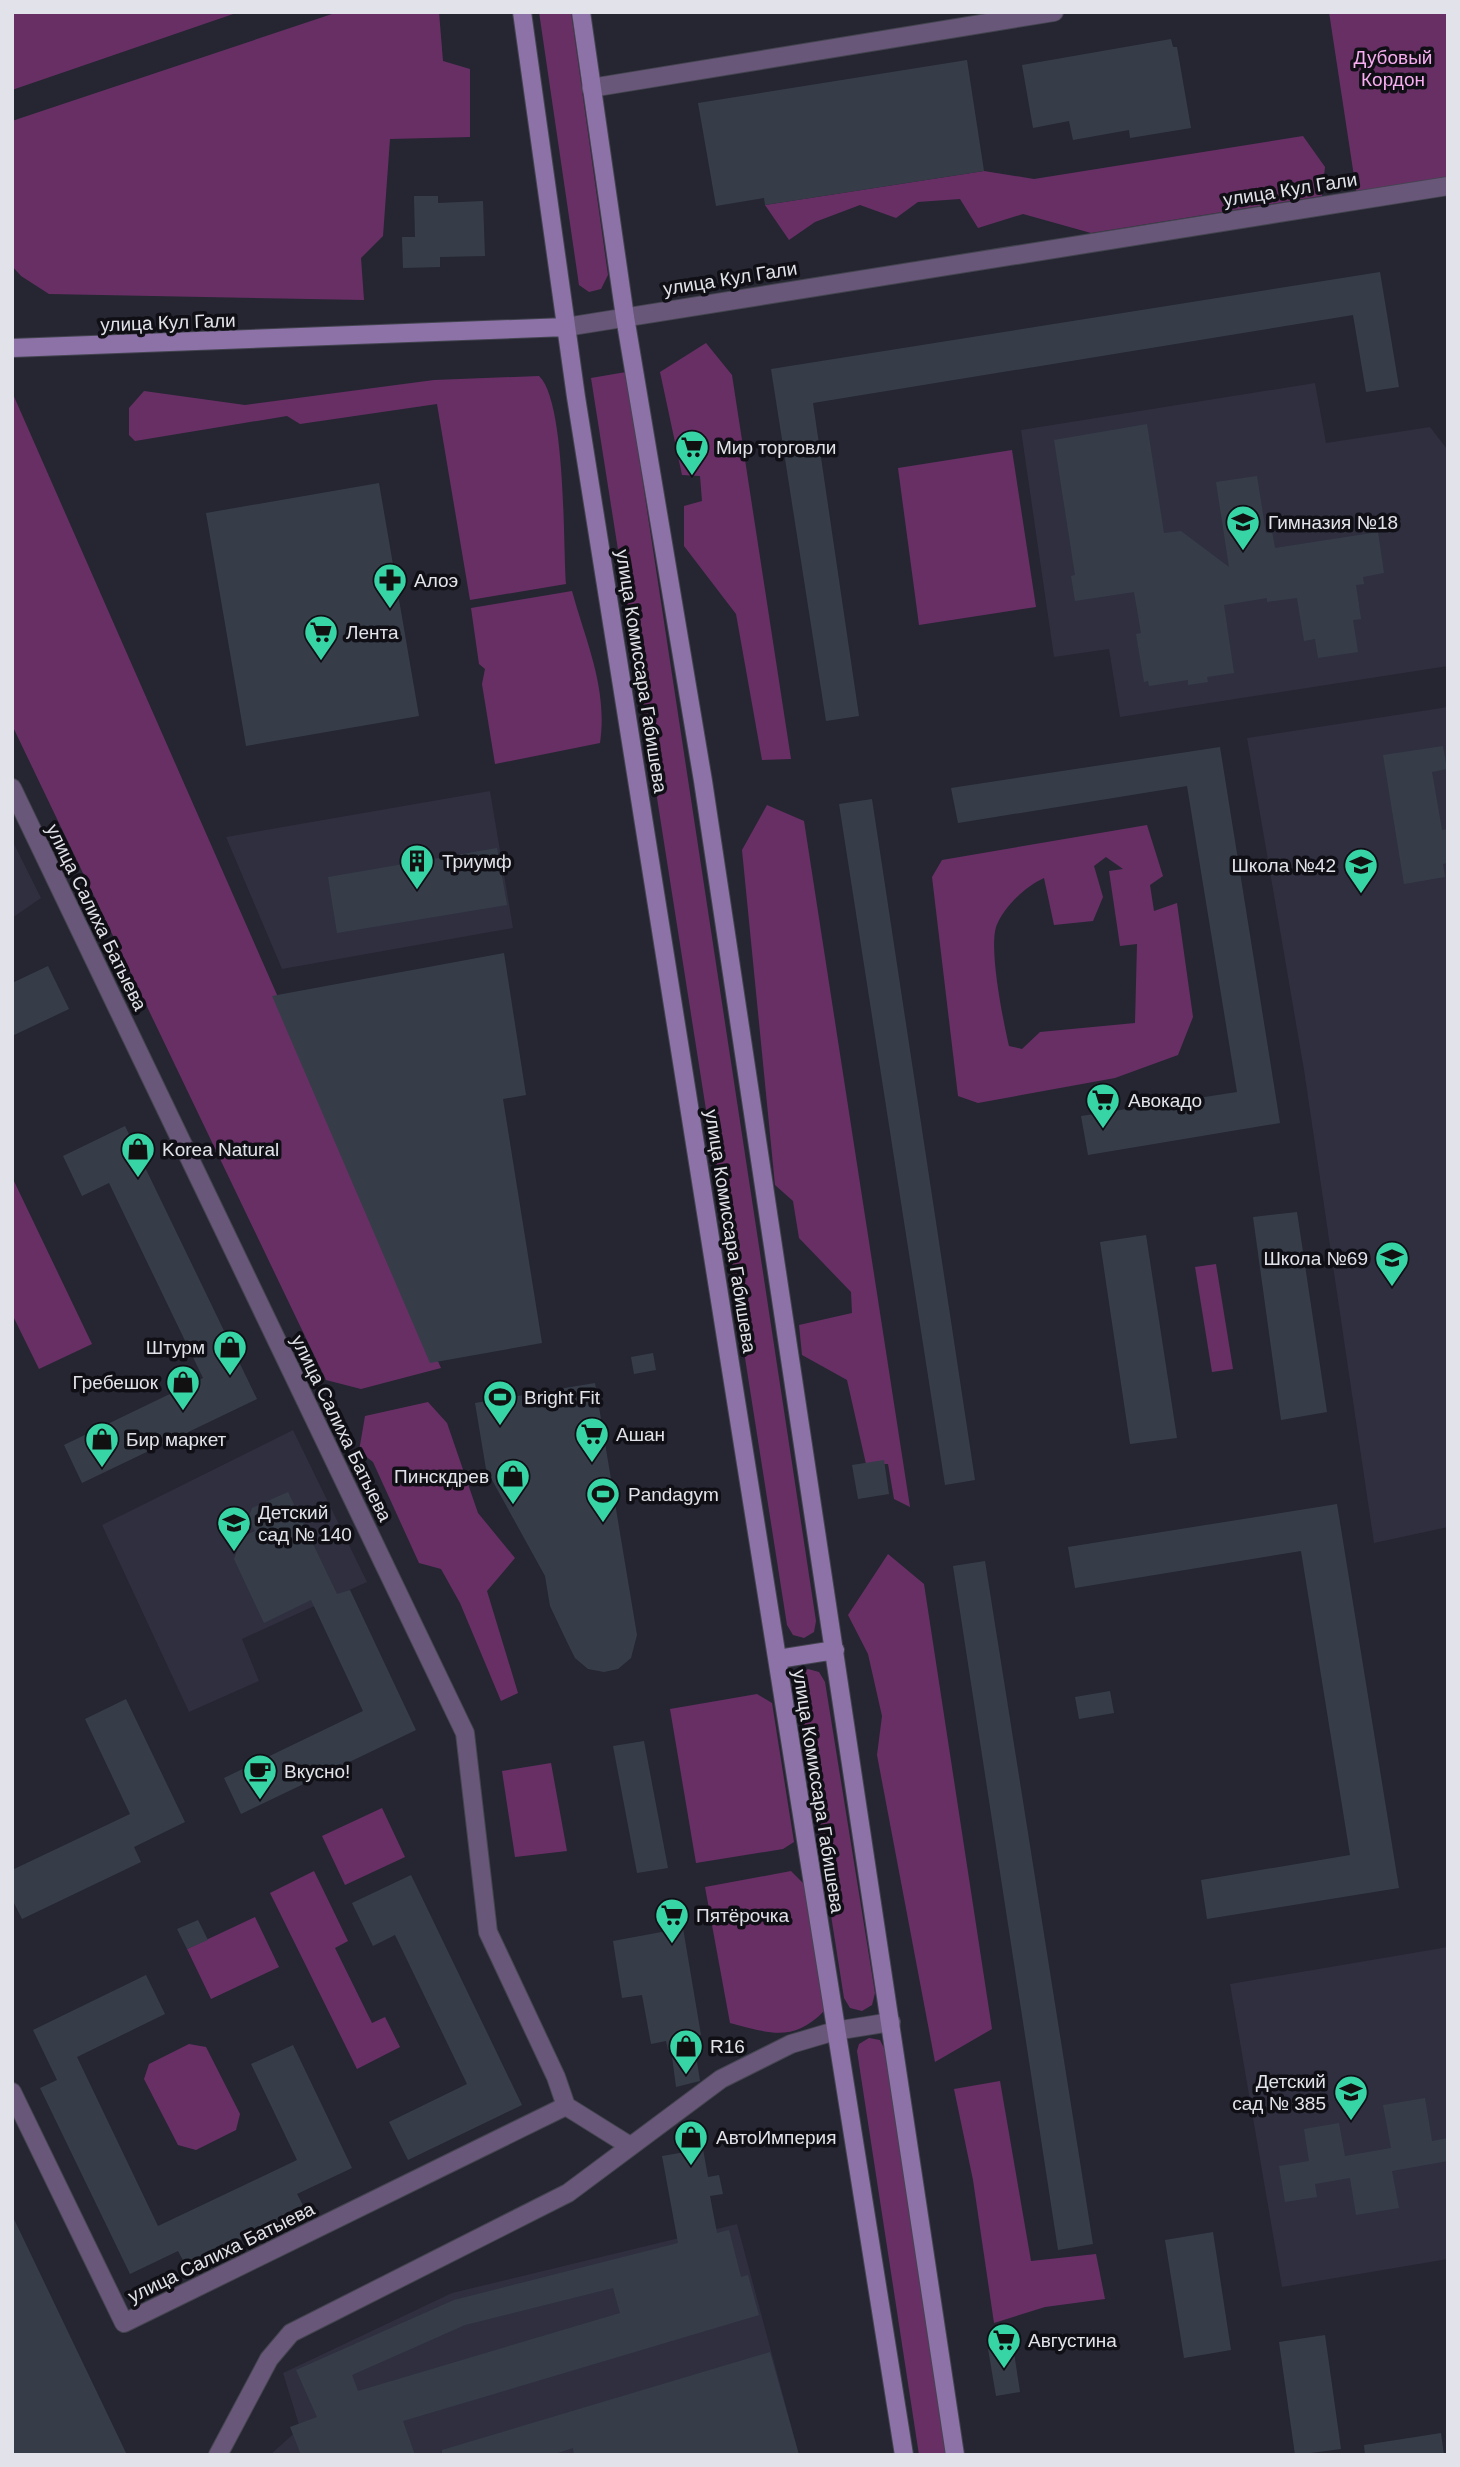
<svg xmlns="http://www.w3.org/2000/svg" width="1460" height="2467" font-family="Helvetica,sans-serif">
<rect width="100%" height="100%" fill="#252632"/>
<path fill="#2f2f40" d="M1315,383L1326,443L1430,427L1447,449L1448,666L1120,717L1109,649L1054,657L1021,430Z
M1448,707V1527L1374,1543L1304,1070L1247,738Z
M490,791L513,928L282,969L226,837Z
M12,840L41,898L12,918Z
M293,1430L367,1582L242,1639L259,1681L189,1712L102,1525Z
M1448,1947V2259L1282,2287L1230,1984Z
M737,2224L799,2455H270L300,2428L283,2373L452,2293Z"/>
<path fill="#682f65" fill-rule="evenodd" d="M12,12H239L12,90Z
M338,12H439L443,61L470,69V137L390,139L383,236L361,258L364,300L49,294L21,276L12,266V121Z
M539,12H571L608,275L601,289L589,292L579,285Z
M1329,12H1448V183L1357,196Z
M1303,136L1325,167L1322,196L1091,233L1023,214L978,228L960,199L918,202L896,218L860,205L815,222L789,240L765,205L984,171L1034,179Z
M706,343L732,375L791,759L762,760L736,614L684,546V506L702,501L700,476L682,475L660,372Z
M626,372L816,1621L814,1632L804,1638L793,1635L787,1625L591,378Z
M539,376C566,401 563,544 566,584L470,600L437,404L300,424L287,416L135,441L129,435V408L144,391L245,405L434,380Z
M12,392L441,1368L361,1389L326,1380L12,725Z
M1012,450L1036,607L919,625L898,468Z
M572,591C586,642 608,689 600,743L495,764L482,684L485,669L479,664L471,608Z
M767,805L804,821L910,1507L894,1499L888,1464H866L847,1380L802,1355L799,1325L852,1313L851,1292L799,1238L793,1201L775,1185L742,850Z
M1147,825L1163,876L1150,885L1154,911L1177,903L1193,1017L1178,1055L1115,1078L978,1103L958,1096L932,877L942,860ZM1106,857L1123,869L1109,871L1120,946L1137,944L1135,1023L1040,1032L1022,1049L1009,1046C1003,1020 989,951 996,927C1003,907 1026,886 1044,878L1054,925L1093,921L1103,897L1094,866Z
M12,1177L92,1344L39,1369L12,1314Z
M1216,1264L1233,1369L1212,1372L1195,1267Z
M428,1402L447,1423L478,1513L515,1558L487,1591L518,1693L501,1701L460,1603L441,1569L419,1563L373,1462L359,1451L365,1416Z
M888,1554L924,1584L992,2029L935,2062L877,1755L882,1716L868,1654L848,1615Z
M808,1669L819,1672L825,1682L875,1993L872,2005L862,2011L850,2008L844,1998L795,1686L798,1675Z
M757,1694L772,1703L794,1842L783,1849L696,1863L670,1709Z
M551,1763L567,1851L515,1857L502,1771Z
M382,1808L405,1857L345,1885L322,1836Z
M314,1871L348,1941L335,1948L372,2023L385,2017L400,2047L357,2069L270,1893Z
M791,1871L804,1884L824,2011C793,2043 769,2033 730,2023L705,1887Z
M255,1917L279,1967L211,1999L187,1949Z
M869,2038L880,2040L885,2050L948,2455H919L857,2051L859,2044Z
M189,2044L206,2047L240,2114L236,2130L196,2150L178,2145L144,2079L149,2064Z
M1000,2081L1031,2261L1096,2254L1105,2299L1045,2307L994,2323L973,2180L954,2089Z"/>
<path fill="#363d49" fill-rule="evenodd" d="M1171,39L1173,47H1177L1191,128L1130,138L1129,130L1073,140L1069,121L1033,128L1022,65Z
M967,60L984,171L765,205L764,198L716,206L698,103Z
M414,196H438V203L483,201L485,256L440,257V267L403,268L402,237H415Z
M1380,272L1399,387L1366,392L1353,315L813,403L859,716L826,721L771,369Z
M1147,424L1164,533L1181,531L1229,567L1216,482L1257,476L1266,533L1272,531L1275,548L1378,532L1384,573L1363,577L1364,584L1356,585L1361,619L1353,620L1358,652L1318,658L1315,639L1304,641L1297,598L1267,602V598L1224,605L1234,673L1207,677L1208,682L1188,685V680L1149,686L1148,681L1144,682L1136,634L1141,633L1134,592L1075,601L1071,576L1075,575L1054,440Z
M379,483L419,716L246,746L206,513Z
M1443,746L1447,769L1432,772L1442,830L1448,829V863L1443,864L1445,877L1404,884L1383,755Z
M1220,747L1280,1123L1088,1155L1081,1116L1237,1092L1187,786L958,823L951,788Z
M872,799L975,1480L945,1485L839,804Z
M497,848L507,905L337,933L328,877Z
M504,953L526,1095L503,1099L542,1343L430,1363L272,996Z
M48,966L69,1009L12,1036V983Z
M125,1126L257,1399L82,1483L64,1445L203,1378L109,1183L82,1196L63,1156Z
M1297,1212L1327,1412L1281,1420L1253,1217Z
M1146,1235L1177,1438L1130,1444L1100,1242Z
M653,1353L656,1370L634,1374L631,1357Z
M595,1383L637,1635L631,1658L618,1669L604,1672L588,1669L575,1658L568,1644L550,1606L545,1576L486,1469L475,1403Z
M884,1460L889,1494L858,1499L852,1465Z
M288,1492L337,1594L350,1590L416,1730L241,1814L224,1778L363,1711L311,1600L264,1623L234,1559L242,1537L255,1531L248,1519L252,1508Z
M1337,1504L1399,1888L1207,1919L1201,1880L1350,1855L1301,1551L1075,1588L1068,1547Z
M985,1561L1093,2244L1058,2250L953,1566Z
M1110,1691L1114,1713L1079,1719L1075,1697Z
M126,1699L185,1822L134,1847L141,1862L22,1919L12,1899V1870L130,1814L85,1719Z
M644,1741L668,1868L637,1873L613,1746Z
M411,1875L522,2105L408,2160L389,2122L467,2084L395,1935L373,1946L352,1903Z
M198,1920L208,1940L187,1949L177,1929Z
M683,1928L701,2035L693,2036L700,2081L676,2087L671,2049L668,2050L666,2041L651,2044L642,1995L622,1998L613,1941Z
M146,1975L165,2014L77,2057L158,2226L297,2160L251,2064L293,2045L352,2168L297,2194L305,2209L186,2266L178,2251L130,2274L40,2088L57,2080L33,2030Z
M1425,2098L1432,2141L1448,2138V2161L1392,2171L1399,2208L1356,2215L1350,2178L1315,2184L1317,2197L1285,2202L1279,2166L1309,2161L1304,2129L1339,2123L1345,2156L1391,2148L1383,2105Z
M703,2149L708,2177L719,2175L723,2194L710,2196L717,2233L729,2230L741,2277L748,2275L759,2315L403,2421L415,2455H301L290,2427L317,2417L296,2370L454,2300L678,2243L662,2156ZM613,2288L620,2313L358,2391L352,2375L465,2325Z
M12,2215L127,2455H12Z
M1213,2232L1231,2350L1184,2358L1165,2240Z
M1325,2335L1341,2449L1295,2455L1279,2342Z
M1013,2346L1020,2392L996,2396L988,2349Z
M770,2352L799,2455H574L573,2448L552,2455H442V2450Z
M1441,2433L1444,2455H1365L1364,2445Z"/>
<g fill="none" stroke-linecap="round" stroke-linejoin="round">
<g stroke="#43444f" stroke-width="20">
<path id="street" d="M591,88L1054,12
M566,327L1448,186
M12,788L465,1733L488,1932L556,2077L566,2106L630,2146
M12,2092L124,2323L566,2106
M218,2455L269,2359L291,2333L568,2193L721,2079L791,2044L835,2031L891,2022"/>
</g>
<g stroke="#43444f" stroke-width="20">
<path id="secondary" d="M522,12L576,397L904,2455
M581,12L625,317L703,781L955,2455
M12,348L566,327
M778,1659L835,1650"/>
</g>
<use href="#street" stroke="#685778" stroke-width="18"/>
<use href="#secondary" stroke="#8c72a7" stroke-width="18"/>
</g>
<defs>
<g id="supermarket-pin" transform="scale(1.75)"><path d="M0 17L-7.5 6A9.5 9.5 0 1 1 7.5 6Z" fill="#37d4a6" stroke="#0f0f15"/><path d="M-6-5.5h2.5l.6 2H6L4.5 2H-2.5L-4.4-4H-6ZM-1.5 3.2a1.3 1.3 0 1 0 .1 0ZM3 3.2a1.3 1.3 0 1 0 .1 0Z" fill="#111"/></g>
<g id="school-pin" transform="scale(1.75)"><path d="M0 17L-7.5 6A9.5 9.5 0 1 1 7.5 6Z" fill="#37d4a6" stroke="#0f0f15"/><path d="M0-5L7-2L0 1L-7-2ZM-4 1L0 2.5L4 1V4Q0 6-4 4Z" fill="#111"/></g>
<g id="pharmacy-pin" transform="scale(1.75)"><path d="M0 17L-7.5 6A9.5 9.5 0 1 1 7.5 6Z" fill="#37d4a6" stroke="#0f0f15"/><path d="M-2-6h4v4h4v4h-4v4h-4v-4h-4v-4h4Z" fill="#111"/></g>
<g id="building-pin" transform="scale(1.75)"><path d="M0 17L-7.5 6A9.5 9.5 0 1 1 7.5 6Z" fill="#37d4a6" stroke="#0f0f15"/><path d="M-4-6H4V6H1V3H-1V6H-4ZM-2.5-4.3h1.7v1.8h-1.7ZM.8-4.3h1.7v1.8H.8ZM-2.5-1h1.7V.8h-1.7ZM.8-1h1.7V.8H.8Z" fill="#111"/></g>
<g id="shop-pin" transform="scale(1.75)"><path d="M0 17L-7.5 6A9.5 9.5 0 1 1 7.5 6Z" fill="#37d4a6" stroke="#0f0f15"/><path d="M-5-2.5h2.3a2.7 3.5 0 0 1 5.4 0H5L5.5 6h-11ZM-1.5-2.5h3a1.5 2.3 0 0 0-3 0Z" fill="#111"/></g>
<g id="stadium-pin" transform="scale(1.75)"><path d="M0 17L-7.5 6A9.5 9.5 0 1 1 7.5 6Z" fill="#37d4a6" stroke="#0f0f15"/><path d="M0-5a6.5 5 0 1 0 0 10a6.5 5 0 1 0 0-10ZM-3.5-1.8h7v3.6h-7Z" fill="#111"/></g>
<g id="cafe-pin" transform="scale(1.75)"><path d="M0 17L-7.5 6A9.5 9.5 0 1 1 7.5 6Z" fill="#37d4a6" stroke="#0f0f15"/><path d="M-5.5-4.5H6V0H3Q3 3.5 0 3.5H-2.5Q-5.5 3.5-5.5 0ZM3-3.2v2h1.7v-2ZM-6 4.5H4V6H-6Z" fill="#111"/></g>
</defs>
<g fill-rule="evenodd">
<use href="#supermarket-pin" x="692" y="447"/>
<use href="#school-pin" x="1243" y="522"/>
<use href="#pharmacy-pin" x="390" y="580"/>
<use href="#supermarket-pin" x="321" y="632"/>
<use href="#building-pin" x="417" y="861"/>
<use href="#school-pin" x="1361" y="865"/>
<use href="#supermarket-pin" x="1103" y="1100"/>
<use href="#shop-pin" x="138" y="1149"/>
<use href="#school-pin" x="1392" y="1258"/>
<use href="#shop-pin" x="230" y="1347"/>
<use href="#shop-pin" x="183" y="1382"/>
<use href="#stadium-pin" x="500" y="1397"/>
<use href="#supermarket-pin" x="592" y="1434"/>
<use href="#shop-pin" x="102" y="1439"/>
<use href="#shop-pin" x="513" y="1476"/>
<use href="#stadium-pin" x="603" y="1494"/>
<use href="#school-pin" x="234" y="1523"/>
<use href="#cafe-pin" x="260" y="1771"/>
<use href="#supermarket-pin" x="672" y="1915"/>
<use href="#shop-pin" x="686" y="2046"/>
<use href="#school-pin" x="1351" y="2092"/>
<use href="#shop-pin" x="691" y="2137"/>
<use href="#supermarket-pin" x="1004" y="2340"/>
</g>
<g text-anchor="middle" stroke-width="7" stroke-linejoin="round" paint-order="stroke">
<g font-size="19" fill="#f8adf1" stroke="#0f0f15">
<text x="1393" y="64">Дубовый<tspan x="1393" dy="22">Кордон</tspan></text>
</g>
<g font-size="19" fill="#e2e2ea" stroke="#0f0f15">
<text transform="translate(1290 189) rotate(-9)" y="7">улица Кул Гали</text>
<text transform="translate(730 278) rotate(-9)" y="7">улица Кул Гали</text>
<text transform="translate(168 322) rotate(-2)" y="7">улица Кул Гали</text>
<text transform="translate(642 671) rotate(81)" y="7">улица Комиссара Габишева</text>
<text transform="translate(97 917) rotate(64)" y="7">улица Салиха Батыева</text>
<text transform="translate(731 1231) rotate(81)" y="7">улица Комиссара Габишева</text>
<text transform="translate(342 1428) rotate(64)" y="7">улица Салиха Батыева</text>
<text transform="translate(819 1791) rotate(81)" y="7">улица Комиссара Габишева</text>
<text transform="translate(221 2252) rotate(-26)" y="7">улица Салиха Батыева</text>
</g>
<g font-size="19" fill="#e2e2ea" stroke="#0f0f15" text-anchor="start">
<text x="716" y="454">Мир торговли</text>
<text x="1268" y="529">Гимназия №18</text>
<text x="414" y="587">Алоэ</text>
<text x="346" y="639">Лента</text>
<text x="442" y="868">Триумф</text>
<text x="1336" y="872" text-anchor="end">Школа №42</text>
<text x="1128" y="1107">Авокадо</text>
<text x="162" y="1156">Korea Natural</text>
<text x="1368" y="1265" text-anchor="end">Школа №69</text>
<text x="205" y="1354" text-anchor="end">Штурм</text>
<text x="158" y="1389" text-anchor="end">Гребешок</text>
<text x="524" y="1404">Bright Fit</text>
<text x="616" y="1441">Ашан</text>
<text x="126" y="1446">Бир маркет</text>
<text x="489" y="1483" text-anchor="end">Пинскдрев</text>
<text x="628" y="1501">Pandagym</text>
<text x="258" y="1519">Детский<tspan x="258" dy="22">сад № 140</tspan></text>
<text x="284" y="1778">Вкусно!</text>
<text x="696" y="1922">Пятёрочка</text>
<text x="710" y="2053">R16</text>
<text x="1326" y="2088" text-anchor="end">Детский<tspan x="1326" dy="22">сад № 385</tspan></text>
<text x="716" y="2144">АвтоИмперия</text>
<text x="1028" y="2347">Августина</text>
</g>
</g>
<rect width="1460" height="2467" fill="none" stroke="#e2e2ea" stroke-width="28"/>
</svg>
